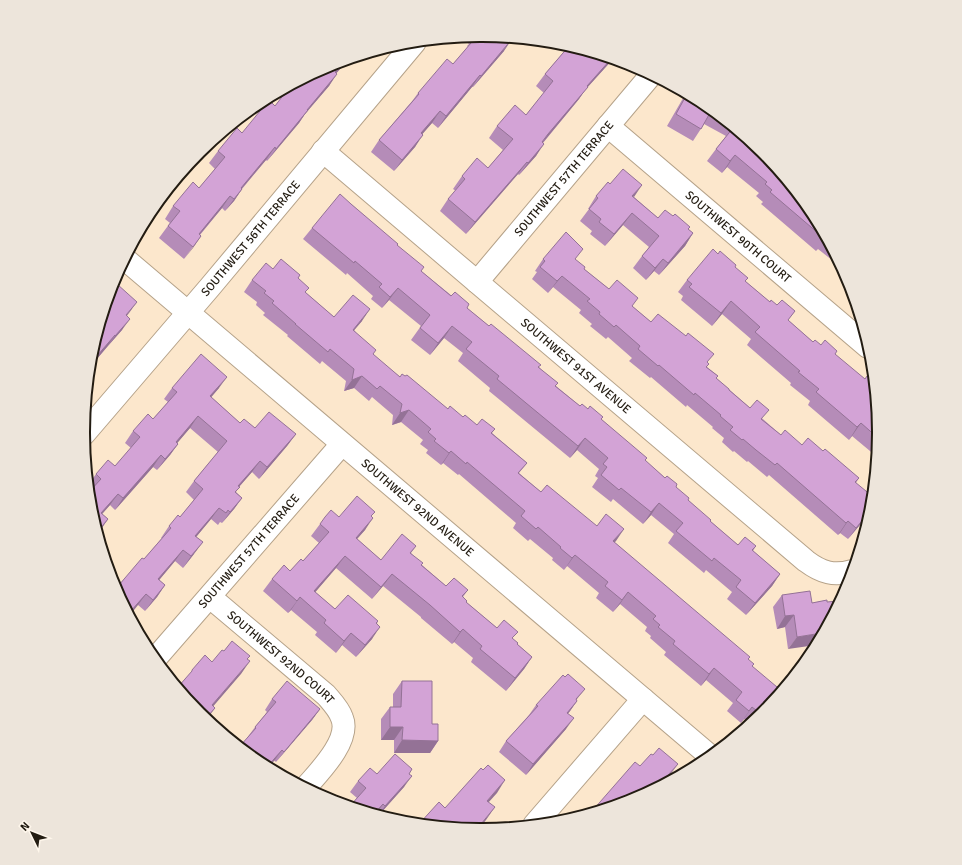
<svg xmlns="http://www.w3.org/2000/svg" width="962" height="865" font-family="Signika,sans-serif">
<rect width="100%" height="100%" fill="#fce7cc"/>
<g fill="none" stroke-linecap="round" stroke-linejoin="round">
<g stroke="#b5a289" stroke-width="24">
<g id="minor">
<path id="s1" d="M608,126L868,347"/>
<path id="s2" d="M323,151L477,282L806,561C822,573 834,576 852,571"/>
<path id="s3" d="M125,259L710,756"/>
<path id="s4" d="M477,282L651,75"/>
<path id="s5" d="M84,434L210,287L415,42"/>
<path id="s6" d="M210,597L326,695C332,702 339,709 342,718C351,740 319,772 306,787"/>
<path id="s7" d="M155,659L342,444"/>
<path d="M534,825L643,699"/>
</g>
</g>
<use href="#minor" stroke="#fff" stroke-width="22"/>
</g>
<path fill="#b58cb8" d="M481,35L504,51L473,87H472L438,128L432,123L422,134L415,147L394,171L371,152L379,140L413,100L418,93L453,64L468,47L467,46L469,44L464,40L467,36Z
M569,46L613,59L585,90L579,99L543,143L536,156L519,175L518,174L466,234L440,211L448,199L456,191L453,189L462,176L488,168L503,150L489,138L497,126L526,115L544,93L536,86L545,74Z
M351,59L349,61L347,60L336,73L329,86L305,114L299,123L267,161L266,160L242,189L234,201L225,211L222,208L200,235L201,236L184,259L159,238L170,223L165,219L173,206L199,188L215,169L209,163L218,151L242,133L275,106L287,91L285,89L329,65Z
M686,93L702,102L762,152L812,212L842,268L818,249L816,251L761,204L763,202L756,196L759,193L727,167L722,173L707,161L716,149L726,136L704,124L693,141L667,126Z
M610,184L634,197L658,218L689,230L693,233L685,246L659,275L654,271L646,280L633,268L642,256L649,247L623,225L605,246L590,234L592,231L580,221L589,209H588L596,196Z
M351,204L397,245L421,271L467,308L539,367L556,386L580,406L601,419L645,461L676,487L688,500L710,521L738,545L756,546L753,551L780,574L772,586L746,615L727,599L732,592L706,570L704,573L668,543L674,534L651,515L643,524L613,499L611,502L592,487L598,478L595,476L599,469L577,450L570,458L489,391L490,388L458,361L463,353L444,338L430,355L411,340L421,326L389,300L382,308L371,299L373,296L347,273L346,275L303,239L312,228Z
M543,259L576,260L584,269L609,289L632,306L651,322L708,363L707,367L718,376L716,378L781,435L802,445L823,451L859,478L856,483L870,513L848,539L840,533L838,535L769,475L767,477L748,461L747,462L734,451L733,452L722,442L724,438L712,428L713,427L687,405L686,407L651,377L650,378L629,361L632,358L608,337L606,339L590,326L592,324L579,313L581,310L553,287L548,293L532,279L537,272L535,271Z
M735,267L745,281L770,302L777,305L795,311L788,320L813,342L821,345L835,354L878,433L876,456L852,436L849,440L808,405L810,401L790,385L791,383L747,345L751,339L722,314L712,326L681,300L683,296L678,292L687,280Z
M273,269L300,275L298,278L306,293L334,317L362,321L354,330L373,355L400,377L448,409L463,417L477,425L495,429L492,433L527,463L519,473L541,492L614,542L748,660L752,666L762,714L750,724L744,719L741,723L727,711L733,703L706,680L701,686L664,655L666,652L650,638L651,636L645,631L647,627L620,604L613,612L596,598L599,593L567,566L564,570L552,560L553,558L530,539L528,541L513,528L516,523L459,474L458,475L443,463L441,465L426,453L428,450L420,444L423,440L401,422L392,425L393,415L372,397L369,401L354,388L344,391L346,381L322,361L320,364L287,336L288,335L263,315L265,313L256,305L257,302L244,292L252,280Z
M137,302L127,316L122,330L107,347L90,367Z
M172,388H219L211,397L240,423L255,428L296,434L287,446L259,479L252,472L239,487L236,492L242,498L234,509L222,523L220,522L218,525L211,519L196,537L194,554L183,568L175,561L159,580L165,585L157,597L145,611L138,605L119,585L144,559L162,538H161L169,526L180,517L194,500L186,492L194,481L218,452L190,428L177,443L178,444L170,455L157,470L153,467L115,510L110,505L102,514L108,519L98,533L91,510L92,489L89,487V484L96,474L115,466L131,448L125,443L133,431L153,419L168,402L164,399Z
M375,512L371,516L365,530L357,539L381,560L416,546L411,553L422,565L446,586L468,590L463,597L466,602L497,628L513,639L517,644L532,657L524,669L506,691L471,662L473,658L454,642L452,644L421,618V617L383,586L372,599L336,568L315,592L335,609L378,621L372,639L356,657L342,645L336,653L315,635L317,632L291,610L288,613L263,591L272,579L290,571L303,561L319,543L311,536L320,524L339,517Z
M782,595L812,603L827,600L788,649L785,627L777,629L773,607Z
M402,681L432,724L438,741L430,753H394V740H381V719L390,707H393V694Z
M272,699L320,709L312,720L276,762L247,738L255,727L267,712L265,710Z
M577,700V701L568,714L566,729L526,775L499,752L506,741L529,715L536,705Z
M412,769L409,774L404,787L379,815L350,806L357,798L350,792L358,781L377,774Z"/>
<path fill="#947296" d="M512,39L504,51L473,87L481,76Z
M611,59H613L585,90L579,99L540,146L548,134L587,86Z
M345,60H348L327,84L335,72Z
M337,74L329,86L305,114L299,123L267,161L276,149L307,110Z
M480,75L472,87L438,128L446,116Z
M440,111L432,123L413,145L421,133Z
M423,135L415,147L394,171L402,160Z
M544,144L536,156L519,175L528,163Z
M275,147L266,160L232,200L241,188Z
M735,155L727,167L722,173L730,161Z
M527,162L518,174L466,234L475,222Z
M642,185L634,197L632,196Z
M242,189L234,201L225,211L234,199Z
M230,196L222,208L190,246L199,234Z
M632,213L623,225L605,246L614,234Z
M693,233L685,246L659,275L668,263Z
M201,236L193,248L184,259L193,247Z
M663,259L654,271L646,280L655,268Z
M562,276L553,287L548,293L557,281Z
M398,288L389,300L382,308L390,297Z
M731,301L722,314L712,326L721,313Z
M137,302L129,313L118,327L126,315Z
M370,309L362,321L345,341L353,330Z
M130,319L122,330L107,347L115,336Z
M452,326L444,338L430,355L438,343Z
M115,335L107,347L90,367V364Z
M362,376L354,388L344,391L352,380Z
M227,377L219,388L202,408L210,396Z
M409,410L401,422L392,425L400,413Z
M198,416L190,428L168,454L176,442Z
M861,423L852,436L849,440L857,427Z
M296,434L287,446L259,479L267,467Z
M585,438L577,450L570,458L578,446Z
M178,444L170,455L157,470L165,459Z
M451,451L443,463L441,465L449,453Z
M161,455L153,467L115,510L123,498Z
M260,461L252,472L230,497L238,486Z
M118,494L110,505L95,522L101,513Z
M242,498L234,509L222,523L230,512Z
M659,503L651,515L643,524L651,512Z
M219,508L211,519L187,548L195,536Z
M871,510L870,513L848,539L856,528Z
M373,518L365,530L347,550L356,538Z
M108,519L100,531L98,533V531Z
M848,521L840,533L838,535L846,523Z
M624,529L616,541L605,553L613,541Z
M203,542L194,554L183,568L191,556Z
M183,550L175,561L150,591L158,579Z
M575,555L567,566L564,570L572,558Z
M345,556L336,568L306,603L314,591Z
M392,574L383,586L372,599L381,587Z
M780,574L772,586L746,615L755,603Z
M165,585L157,597L145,611L153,600Z
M628,592L620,604L613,612Z
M146,594L138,605L130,615L129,613Z
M300,597L291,610L288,613Z
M794,615L785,627L777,629L785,616Z
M380,627L372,639L356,657L365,645Z
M463,629L454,642L452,644L460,632Z
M351,633L336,653L344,641Z
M822,633L816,645L788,649L797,637Z
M532,657L524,669L506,691L515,678Z
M250,661L241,674L204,717L212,705Z
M714,668L706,680L701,686L709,674Z
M585,689L577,699L568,710L576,699Z
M577,701L570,711L559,723L567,713Z
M752,707L744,719L741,723L749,711Z
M215,708L207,719L206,718Z
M320,709L312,720L276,762L284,752Z
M574,718L566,729L526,775L533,764Z
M390,727H403L394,740H381Z
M402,740L438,741L430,753H394Z
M282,750L274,761L269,767H267Z
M678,764L670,775L662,784L659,786Z
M412,776L404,787L379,815L385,806Z
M505,780L497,793L479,813L487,801Z
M383,804L376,814H374Z
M495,807L486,820L478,830H476Z"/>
<path fill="#d3a3d6" stroke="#947296" d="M481,35L510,38L512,39L481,76L480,75L446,116L440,111L421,133L423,135L402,160L379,140L419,94L418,93L447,59L453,64L477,36H476Z
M569,46L611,59L587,86L588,87L548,134L542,142L544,144L528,163L527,162L475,222L448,199L465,179L462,176L477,158L488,168L513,139L497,126L515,105L526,115L553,81L545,74Z
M345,60L335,72L337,74L307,110H308L276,149L275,147L241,188L242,189L234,199L230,196L199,234L201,236L193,247L168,226L180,211L173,206L193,182L199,188L225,157L218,151L237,128L242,133L269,100L275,106L291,85L329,65Z
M687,94L702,102L718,115L711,111L701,129L676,114Z
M733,128L762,152L812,212L825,238V239L770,192L772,190L765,184L767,182L735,155L730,161L716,149Z
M623,169L642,185L632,196L658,218L665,210L673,216L675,214L690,227L688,229L693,233L668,263L663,259L655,268L642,256L659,236L632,213L614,234L599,222L601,219L589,209L598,198L596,196L608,182L610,184Z
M340,194L351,204L398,244L397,245L424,267L421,271L451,296L455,292L469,304L467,308L489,326L491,324L541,365L538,367L558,383L555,386L580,406L582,404L588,409L590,406L603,417L601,419L647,458L645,460L665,478L667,476L677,484L676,487L689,498L688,500L711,520L710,521L738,545L745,537L756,546L752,550L780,574L755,603L736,587L741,580L714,558L712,561L676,531L683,523L659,503L651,512L621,488L619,490L601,475L607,467L603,464L608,458L585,438L578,446L497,379L499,376L466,349L472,342L452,326L438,343L420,328L430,315L398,288L390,297L379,287L382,284L355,261L354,263L312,228Z
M566,232L583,249L575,259L585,267L584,269L609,289L617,280L638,298L632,306L651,322L658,314L686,336L688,333L714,354L707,362L709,364L706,367L718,376L716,378L729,389V390L750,408L757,400L769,410L761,419L781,435L785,430L802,445L808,438L823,451L825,449L859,478L855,482L872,496L871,510L856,528L848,521L846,523L777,463L775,465L756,450L743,439L742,440L730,430L733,427L720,416L721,415L695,393L694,395L659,365L658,366L638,349L640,346L616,325L614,327L599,314L600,312L587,301L590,299L562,276L557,281L540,267L545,261L543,259Z
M713,249L718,254L720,251L736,265L735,267L748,278L745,281L770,302L771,300L777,305L782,300L795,311L788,320L813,342L815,340L821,345L825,340L837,351L835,354L865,379L867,376L873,381L878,433V438L861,423L857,427L816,392L819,389L798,372L800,371L755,332L760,327L731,301L721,313L689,287L692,284L687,280Z
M281,259L300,275L298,278L309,288L305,292L334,317L353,295L370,309L353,330L376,350L373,354L400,377L402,374L405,376L407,375L448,409L450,406L463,417L465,415L477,425L482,419L495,429L491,433L527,463L518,473L541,492L547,485L597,526L606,514L624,529L613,541L750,657L748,659L754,664L752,666L777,687L783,681L786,684L762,714H761L752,707L749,711L736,700L742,692L714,668L709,674L673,644L675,641L658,627L660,625L653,619L656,616L628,592L622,600L605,586L608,582L575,555L572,558L560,548L561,547L538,527L536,529L521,516L525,511L467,462L466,464L451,451L449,453L434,441L436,439L428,432L431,429L409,410L400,413L402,404L380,386L377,389L362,376L352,380L354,369L330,349L328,352L295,324H296L272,303L274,301L264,293L266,291L252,280L266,263L273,269Z
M117,284L137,302L126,315L130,319L115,336V335L90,364L91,355L111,291Z
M201,354L227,377L210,396L240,423L244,419L255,428L269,412L296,434L267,467L260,461L238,486L240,487L235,492L242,498L230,512L228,510L226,513L219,508L195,536L203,542L191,556L183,550L158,579L165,585L153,600L146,594L129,613L114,584L115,582L119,585L142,558L144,559L171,528L169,526L178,515L180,517L203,489L194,481L227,441L198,416L176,442L178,444L165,459L161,455L123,498L118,494L101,513L108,519L98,531L91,510L89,492L101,479L96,474L108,460L115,466L140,437L133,431L148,414L153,419L177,392L172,388Z
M357,496L375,512L371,516L373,518L356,538L381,560L402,534L416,546L410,553L423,563L421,565L446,586L454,578L468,590L462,596L467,601L466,602L497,628L504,620L518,632L512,638L518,643L517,644L532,657L515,678L480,649L482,646L463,629L460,632L430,605L392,574L381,587L345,556L314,591L335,609L348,595L378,621L376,623L380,627L365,645L351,633L344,641L324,623L326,620L300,597L297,601L272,579L284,565L290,571L301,559L303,561L329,532L320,524L325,517L331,510L339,517Z
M810,591L812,603L827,600V602L838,601L839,603L822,633L797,637L794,615L785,616L782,595Z
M232,641L250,656L247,659L250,661L212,705L215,708L206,718L200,713L178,687L192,671V670L205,655L212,662L222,650L224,651Z
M568,674L585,689L576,699L577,701L567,713L574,718L533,764L506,741L538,706L536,705L563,675L565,677Z
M287,681L320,709L284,752L282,750L267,767L260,763L240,746L256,728L255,727L276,702L272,699Z
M402,681H432V724H438V741L402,740L403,727H390V707H401Z
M659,748L678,764L660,784L661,785L633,800L594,811L593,810L635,762L640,766L651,754L653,755Z
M395,754L412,769L409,774L412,776L385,806L383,804L374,814L350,806L366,788L358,781L370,768L377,774Z
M488,765L505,780L487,801L495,807L476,830L419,824L439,802L445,808L481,768L483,770Z"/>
<g text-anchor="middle" stroke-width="3" stroke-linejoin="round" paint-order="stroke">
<g font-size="12" fill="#231c12" stroke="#fff7ec">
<text dy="4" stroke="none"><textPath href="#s4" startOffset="135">SOUTHWEST 57TH TERRACE</textPath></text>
<text dy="4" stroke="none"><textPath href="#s1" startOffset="171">SOUTHWEST 90TH COURT</textPath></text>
<text dy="4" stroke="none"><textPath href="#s5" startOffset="257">SOUTHWEST 56TH TERRACE</textPath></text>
<text dy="4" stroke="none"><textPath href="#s2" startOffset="332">SOUTHWEST 91ST AVENUE</textPath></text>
<text dy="4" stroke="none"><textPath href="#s3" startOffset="384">SOUTHWEST 92ND AVENUE</textPath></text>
<text dy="4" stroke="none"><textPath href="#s7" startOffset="143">SOUTHWEST 57TH TERRACE</textPath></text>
<text dy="4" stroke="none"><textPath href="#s6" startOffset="93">SOUTHWEST 92ND COURT</textPath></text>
</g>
</g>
<path d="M0 0H962V865H0ZM480 42H482A390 390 0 0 1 872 432V433A390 390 0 0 1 482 823H480A390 390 0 0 1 90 433V432A390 390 0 0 1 480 42Z" fill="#ede5db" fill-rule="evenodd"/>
<path fill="none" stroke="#231c12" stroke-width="2" d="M480 42H482A390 390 0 0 1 872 432V433A390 390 0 0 1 482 823H480A390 390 0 0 1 90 433V432A390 390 0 0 1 480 42Z"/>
<g transform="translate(32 833) rotate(313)" stroke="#fff7ec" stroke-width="3" paint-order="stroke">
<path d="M0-3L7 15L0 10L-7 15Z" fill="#231c12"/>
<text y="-6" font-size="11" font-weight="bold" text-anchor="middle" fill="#231c12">N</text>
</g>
</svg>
